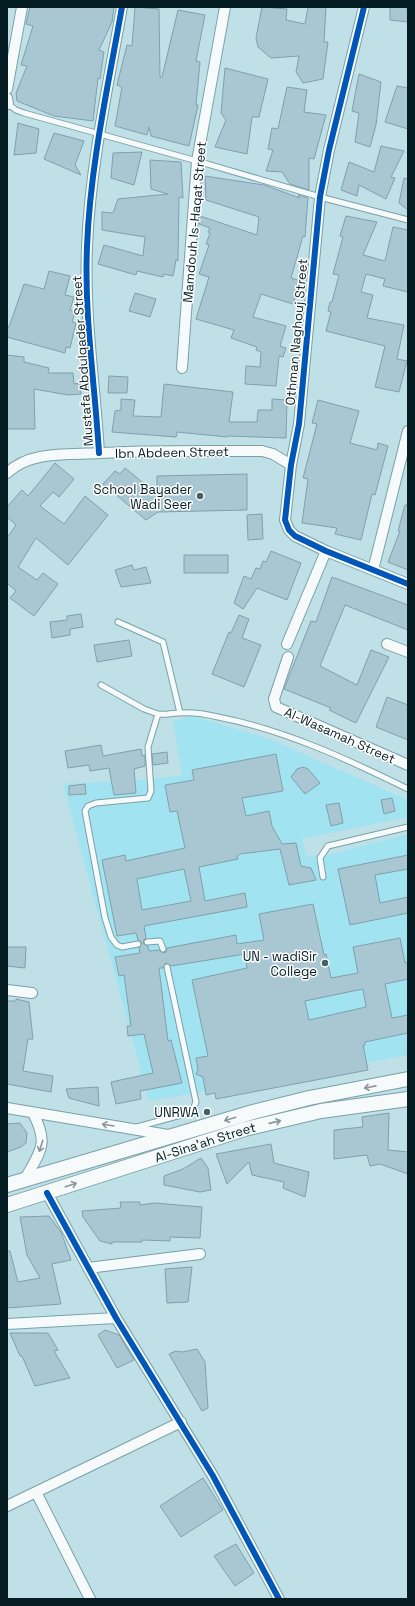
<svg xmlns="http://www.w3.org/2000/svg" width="415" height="1606" font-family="'Space Grotesk',sans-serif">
<rect width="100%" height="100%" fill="#c0e0e7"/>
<path fill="#a1e3f0" d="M190,715L267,738L408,800V817L302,839L307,856L330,854L408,834V1055L149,1101L63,784L154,779L182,775L173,722Z"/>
<path fill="#a8c7d3" stroke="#7fa0ab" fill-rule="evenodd" d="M30,7H114L112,22L99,50L104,52L100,79L98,78L93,121L54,116L17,101L16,93L27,66L21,65L33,26L26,24Z
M135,7L159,9L160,77H162L178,10L205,15L196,61L200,62L196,105H198L189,146L151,136L149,127L147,135L115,126L122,87L117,85L127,45L132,46Z
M262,7L287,9L286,20L305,24L308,7H326L324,42H328L323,79L303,83L296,72L299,56L271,58L258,47L256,38Z
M390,7H407L408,22L390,20Z
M225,68L268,79L259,117H252L247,154L215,147L226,120L221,113Z
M359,74L381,82L376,125L370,147L355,142L359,113L352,111Z
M397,86L408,88V129L385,122Z
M287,87L307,90L304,112L326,115L314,159L309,158V190L290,184L282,172L266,171L273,150L268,149L272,128L278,129Z
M18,123L39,129L36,153L14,155Z
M54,133L84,141L75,165L81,175L44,159Z
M381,146L404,151L391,177L395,178L386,199L359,185L357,196L341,190L349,162L374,172Z
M142,152L134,185L111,178L113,153Z
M150,160L181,162L183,198L179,197L178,261L176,260L173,276L164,274L163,277L137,271L136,275L98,264L104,245L143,256L145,237L102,230V212L113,213L118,199L168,194L151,189Z
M205,176L264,185L300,198L298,195L308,198L305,237L303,236L291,278L301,281L293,304L261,294L253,317L286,326L280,346L286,348L283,357L279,356L276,386L245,384L246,366L260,367L261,352L256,350L257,347L231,338L234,330L196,319L209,277L199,274L209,245L206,244L210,233L208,232L210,228L199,224L200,216L257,235L259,217L206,200Z
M404,178L408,179V210L399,203Z
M346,216L377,222L363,255L385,261L393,227L408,230V292L383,286L385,279L366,274L361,292L373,295L367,318L404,325L397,359L407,361L399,392L375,387L385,346L326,331L331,312L328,311L330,302H332L339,275L333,274L343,237L340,236Z
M49,271L70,276L65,295L74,297L70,310L75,312L72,322L76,323L70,348L66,347L65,353L7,337V327H9L24,284L44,289Z
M135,293L156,299L150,317L129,311Z
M7,355L24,357V362L49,368L48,373H73L74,384L80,383L81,394L68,395L34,389L35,429H7Z
M109,376L128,377L127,393H108Z
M164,384L233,392L229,422H257L258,410H272V399L287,400L286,438L227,436V437L177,432L176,437L112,432L115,411L121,410V399L135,400L133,416L161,417Z
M318,400L359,411L350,443L377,450L378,443L388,446L375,495L372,494L361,540L335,534L337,528L302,523L308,479L303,478L317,424L312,423Z
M55,463L74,479L59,497L53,492L40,506L64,524L85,496L108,515L68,565L36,538L18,567L37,580L43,573L58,584L34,616L10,598L16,591L7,583V538L16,525L7,517V507L22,490L28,496Z
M125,468L157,494V476L247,474V510L158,512L146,520L103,484L115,471L120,474Z
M405,505H408V570L388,562L400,531H398Z
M262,514L263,539L248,540L247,515Z
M271,551L301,563L287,600L257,588L243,609L234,603L244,576L251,579L256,568L260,569L263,561L266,562Z
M184,555H228V573H184Z
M132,565L134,570L146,567L151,583L121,587L115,570Z
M332,577L408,605V630L345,605L320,666L357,685L371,650L389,657L356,723L329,710L331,708L284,689L311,621L316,622Z
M81,614L83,627L70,629V635L52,638L50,622L67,620V616Z
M239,615L249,619L242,638L261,645L244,687L212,674L229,632L231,633Z
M129,640L132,656L97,662L94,645Z
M387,697L408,705V740L376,727Z
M101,745L103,756L141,749L142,756L145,755V766L134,769L136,793L114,795L109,768L90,771L89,765L68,768L65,751Z
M167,752L168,763L153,765L152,754Z
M276,754L283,791L242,798L246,816L269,811L272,826L282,844L296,843L301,866L311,868L316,880L289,885L280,849L240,854L237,856L238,859L199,867L205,901L245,893L247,907L144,926L146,938L143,941L144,944L148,946L149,951L159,950L163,953L166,952L167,948L236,935L237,944L264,940L259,914L313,904L324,955L326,954L331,978L358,973L353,947L400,938L405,963L408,962V979L385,984L392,1018L408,1015V1033L365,1042V1045H363L368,1070L216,1099L215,1093L206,1095L203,1077L196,1074L198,1070L196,1058L208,1056L192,980L247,968L245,954L171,966L166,963L163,968H159L168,1041L171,1040L182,1083L140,1091L141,1099L116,1104L111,1082L153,1073L144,1034L128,1036L127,1026H131L124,975L119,976L115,957L140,953L139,948L142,943L138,940L136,933L117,936L102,860L125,855L126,861L185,848L177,811L170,812L165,785L194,780L192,770ZM184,869L191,901L142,910L137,879ZM363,989L366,1007L309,1020L305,1001Z
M303,767L308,769L320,783L305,794L291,777L297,769Z
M85,784L86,794L69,795V786Z
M392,798L395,811L384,814L381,800Z
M339,803L343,823L331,826L326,805Z
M408,855V869L375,875L380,903L408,897V913L350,925L338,869Z
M7,947H26L25,968L7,966Z
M16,999L29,1002L33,1039H28L23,1071L53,1076L51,1092L7,1084V1001H16Z
M98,1087L99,1106L69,1098L66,1089Z
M389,1113L388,1150L408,1152V1174L380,1164L370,1166L367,1155L334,1159V1130L363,1127L362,1117Z
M20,1123L27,1133L26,1143L21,1147L7,1152V1124Z
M271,1144L274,1163L309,1172L305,1197L283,1188L284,1182L252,1175L249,1162L227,1184L216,1154Z
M201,1158L208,1168L211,1190L200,1192L164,1185V1176L183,1169Z
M120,1202H140V1205L155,1203L202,1207L200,1238L170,1237V1241L142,1240V1242H112V1244L100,1241L83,1217L82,1211L121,1208Z
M49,1216L61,1232L71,1260L52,1264L61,1304L7,1308V1251H10L18,1282L40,1278L27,1255L20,1217Z
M192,1267L188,1302L167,1303L165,1269Z
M105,1330L119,1335L134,1360L117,1368L98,1335Z
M10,1333H48L58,1350L54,1351L70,1378L35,1386L22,1356H20Z
M197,1349L205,1362L208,1408L202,1411L169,1354L176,1351L182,1352Z
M203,1478L223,1510L181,1537L160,1506Z
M236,1544L254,1573L235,1586L214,1556Z"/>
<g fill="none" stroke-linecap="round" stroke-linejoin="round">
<g stroke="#78a1a8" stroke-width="7">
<path id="service" d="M8,104L16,110L24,113L197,161L320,197L408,220
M118,622L163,642L180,713
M101,685L144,709L158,714
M323,877L320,858L328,846L408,827
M147,942L160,941L163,949
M138,944L122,947L117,945L111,937L105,918L85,811L88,806L96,803L148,798L151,791L148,747L158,714C166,715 171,713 179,713C191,712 206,714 218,717C285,730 347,759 408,789
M137,1127L192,1112L196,1102L167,967"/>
</g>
<g stroke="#78a1a8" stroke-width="12">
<path id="minor" d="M364,7L329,150L320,197L299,424L291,465L285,520L289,530L295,536L326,551L408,584
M7,89L22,7
M7,98L8,104
M182,368L197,161L225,7
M99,453C95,385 84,316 87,247C90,167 108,86 122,7
M7,473C31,450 70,455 100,453C154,450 208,451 262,451L273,454L291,465
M373,570L408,431
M287,644L326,551
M387,644L408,652
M288,657L274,699L276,707L408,765
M7,990L32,993
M7,1108L168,1135
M25,1179C41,1150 49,1144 33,1113
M47,1193L116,1318L213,1476L279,1599
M88,1268L200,1254
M7,1324L116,1318
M36,1492L90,1599
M7,1506L181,1422"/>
</g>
<g stroke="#78a1a8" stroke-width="16">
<g id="secondary">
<path d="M7,1185L253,1112L309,1098L408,1079"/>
<path id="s1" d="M7,1205L245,1129L321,1111L408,1099"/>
</g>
</g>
<use href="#service" stroke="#f6fafb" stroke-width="5"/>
<use href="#minor" stroke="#f6fafb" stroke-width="10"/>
<use href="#secondary" stroke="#f6fafb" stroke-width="14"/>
<g stroke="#fff" stroke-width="8">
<path id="cycleway" d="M364,7L329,150L320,197L299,424L291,465L285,520L289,530L295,536L326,551L408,584
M99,453C95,385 84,316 87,247C90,167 108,86 122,7
M47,1193L116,1318L213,1476L279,1599"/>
</g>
<use href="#cycleway" stroke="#0057b8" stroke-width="6"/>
</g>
<defs><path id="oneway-shaft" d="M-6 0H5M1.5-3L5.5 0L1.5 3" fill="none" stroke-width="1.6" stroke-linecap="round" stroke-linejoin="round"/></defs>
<g stroke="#8a9799">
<use href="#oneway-shaft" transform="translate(370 1087) rotate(169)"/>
<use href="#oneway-shaft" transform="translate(230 1119) rotate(163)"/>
<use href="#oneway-shaft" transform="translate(275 1122) rotate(-13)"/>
<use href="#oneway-shaft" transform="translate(108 1125) rotate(-171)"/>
<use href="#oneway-shaft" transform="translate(41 1146) rotate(108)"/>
<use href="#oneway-shaft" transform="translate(71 1185) rotate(-18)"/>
</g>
<g fill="#466167" stroke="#fff" stroke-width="1.5">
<circle cx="200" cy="496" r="4"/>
<circle cx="325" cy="963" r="4"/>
<circle cx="207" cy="1112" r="4"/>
</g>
<g text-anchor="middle" stroke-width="3" stroke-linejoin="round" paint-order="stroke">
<g font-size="13" fill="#051d22" stroke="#fff">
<text transform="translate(194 222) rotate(-85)" y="5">Mamdouh Is-Haqat Street</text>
<text transform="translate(296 332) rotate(-85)" y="5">Othman Naghouj Street</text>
<text transform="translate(82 361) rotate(-94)" y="5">Mustafa Abdulqader Street</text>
<text transform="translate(172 452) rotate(-1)" y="5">Ibn Abdeen Street</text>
<text transform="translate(340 735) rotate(24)" y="5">Al-Wasamah Street</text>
<text dy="5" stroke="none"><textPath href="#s1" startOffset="208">Al-Sina'ah Street</textPath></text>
</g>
<g font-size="13" fill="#051d22" stroke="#fff" text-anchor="end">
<text x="192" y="494">School Bayader<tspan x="192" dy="15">Wadi Seer</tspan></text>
<text x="317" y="961">UN - wadiSir<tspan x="317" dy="15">College</tspan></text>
<text x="199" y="1117">UNRWA</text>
</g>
</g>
<rect width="415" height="1606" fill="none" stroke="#051d22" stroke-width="16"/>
</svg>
